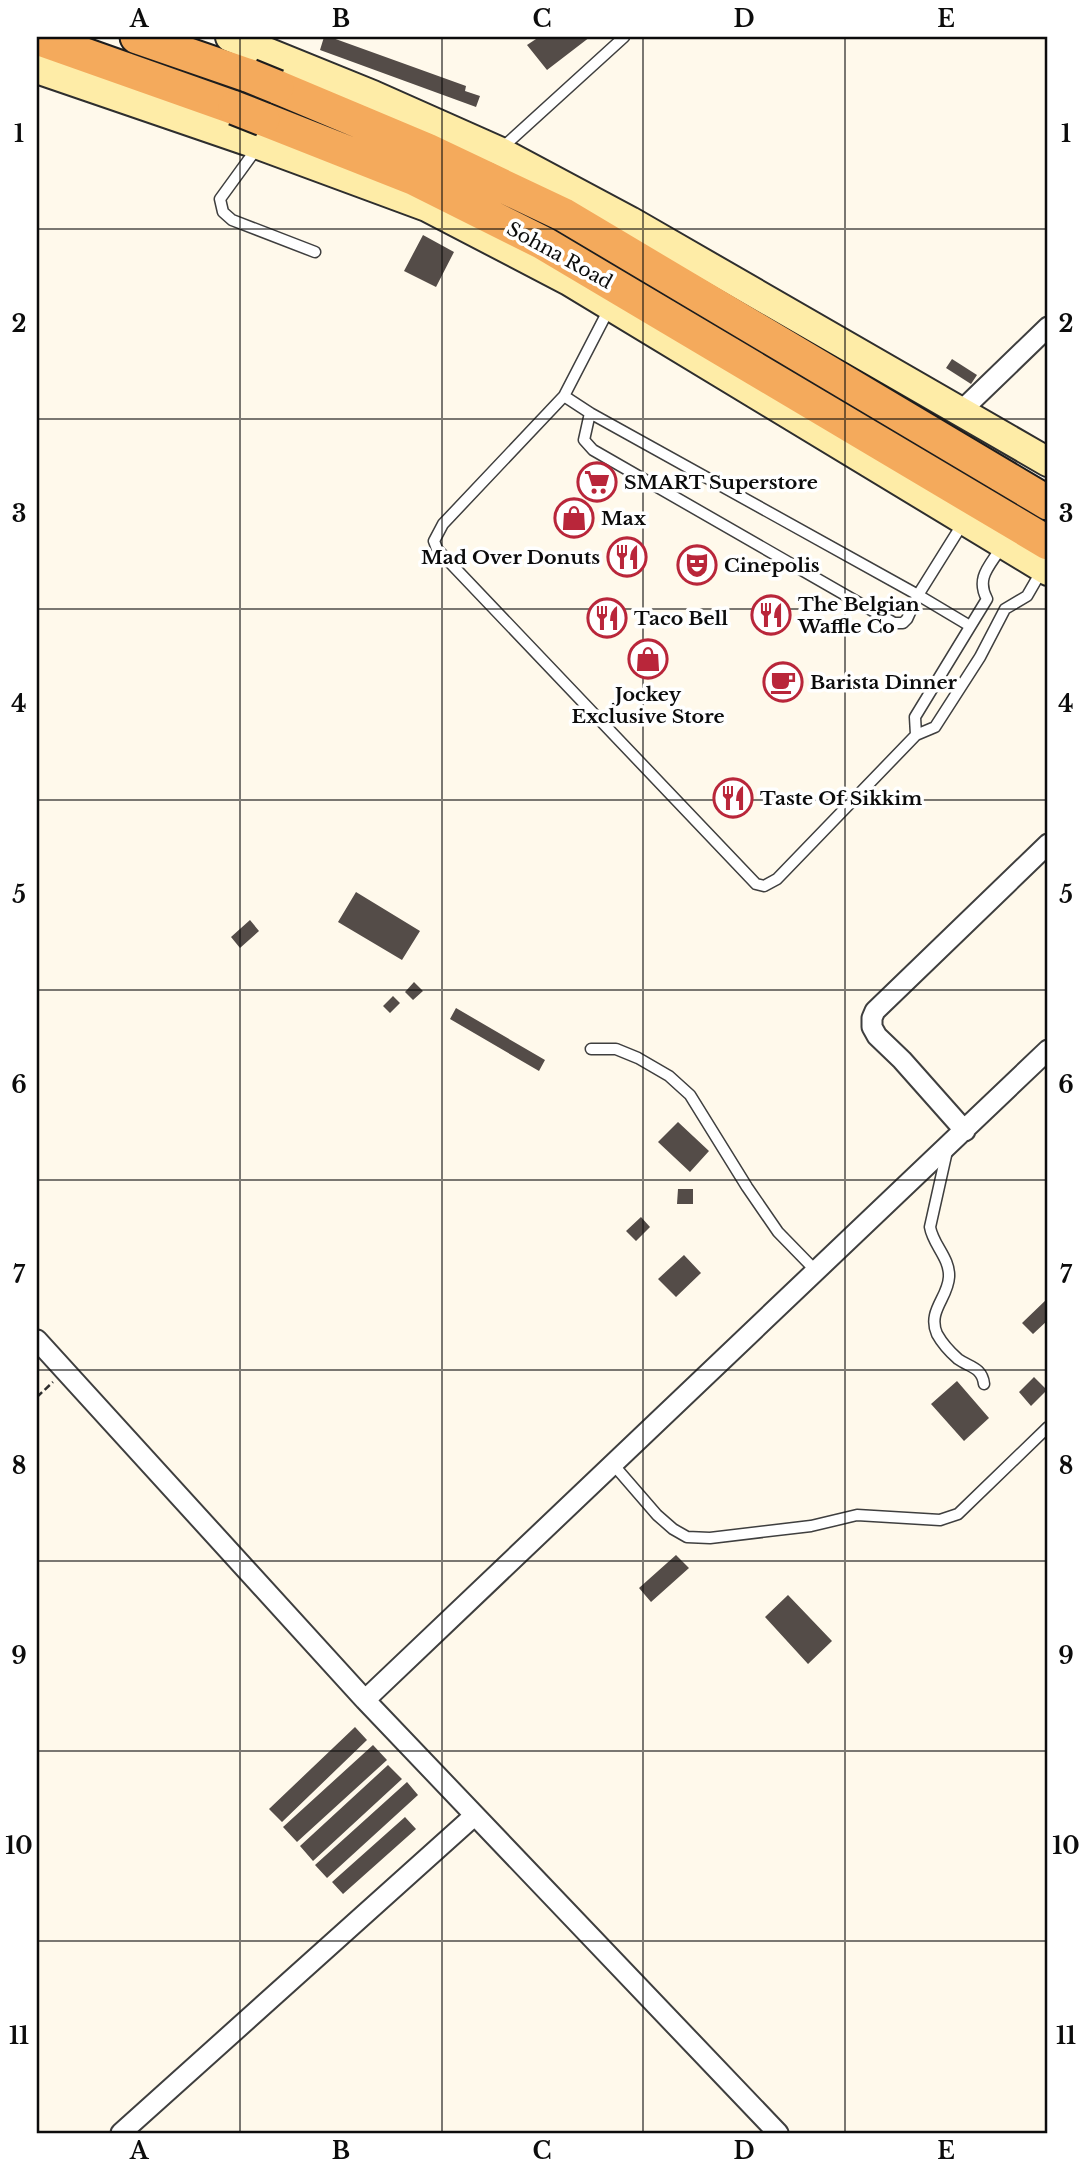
<svg xmlns="http://www.w3.org/2000/svg" width="1085" height="2170" font-family="'Libre Baskerville',serif">
<rect width="100%" height="100%" fill="#fff9eb"/>
<path fill="#544c48" d="M324,37H330L466,86L465,91L480,96L476,107L320,50Z
M539,37H590L547,70L527,45Z
M423,235L454,252L436,287L404,271Z
M952,359L977,375L971,384L946,368Z
M356,892L420,931L402,960L338,922Z
M250,920L259,931L240,948L231,937Z
M414,982L423,991L413,1000L405,992Z
M393,996L400,1003L390,1013L383,1006Z
M456,1008L545,1060L539,1071L450,1019Z
M678,1122L709,1151L690,1172L658,1142Z
M678,1189H693V1204H677Z
M641,1217L650,1227L636,1241L626,1231Z
M684,1255L701,1273L676,1297L658,1279Z
M1048,1298V1320L1033,1334L1022,1323Z
M1034,1377L1047,1390L1031,1406L1019,1392Z
M957,1381L989,1418L964,1441L931,1404Z
M676,1555L689,1568L651,1602L639,1588Z
M788,1595L832,1641L808,1664L765,1617Z
M355,1727L367,1740L282,1822L269,1809Z
M373,1745L387,1760L297,1842L283,1827Z
M388,1765L402,1779L313,1861L300,1846Z
M407,1782L418,1795L327,1878L315,1865Z
M405,1817L416,1829L343,1894L332,1882Z"/>
<g fill="none" stroke-linecap="round" stroke-linejoin="round">
<g stroke="#3f3f3f" stroke-width="13">
<path id="service" d="M257,148L220,199L223,212L232,220L315,252
M502,148L624,37
M610,307L564,396L443,524L434,541L437,549L756,884L764,886L777,879L916,735L935,727L980,657L1005,609L1027,596L1042,570
M564,396L590,413L918,595L970,626
M590,413L584,440L593,450L894,623H903L907,619L918,595L963,523
M916,735L915,717L987,599C975,577 991,565 1002,546
M591,1049H616L638,1058L669,1076L690,1095L747,1187L778,1232L816,1271
M947,1151L930,1227C933,1245 950,1258 949,1277C948,1298 927,1311 937,1334C942,1343 950,1352 958,1359C969,1367 982,1367 984,1384
M612,1463L657,1515L673,1529L687,1537L710,1538L811,1526L857,1515L940,1520L958,1514L1048,1427"/>
</g>
<g stroke="#3f3f3f" stroke-width="23">
<path id="minor" d="M960,412L1048,327
M965,1131L902,1060L877,1036L872,1027V1018L875,1011L1048,844
M37,1340L365,1700L778,2133
M365,1700L1048,1050
M121,2133L474,1816"/>
</g>
<g stroke="#2e2e2e" stroke-width="32">
<path id="secondary" d="M230,37L373,95L499,151L630,221L1048,462
M37,69L259,145L427,207L569,281L1048,571"/>
</g>
<g stroke="#1d1d1d" stroke-width="37">
<path id="trunk" d="M137,37L250,76
M37,38L235,108
M277,87L427,150L564,215L1048,503
M263,119L415,179L543,243L1048,543"/>
</g>
<path stroke="#2e2e2e" stroke-width="2.5" stroke-dasharray="7 3.5" stroke-linecap="butt" d="M37,1397L53,1382"/>
<use href="#service" stroke="#fff" stroke-width="10"/>
<use href="#minor" stroke="#fff" stroke-width="19"/>
<use href="#secondary" stroke="#feeca7" stroke-width="28"/>
<use href="#trunk" stroke="#f4aa5c" stroke-width="33"/>
<g stroke="#1d1d1d" stroke-width="37" stroke-linecap="butt">
<path id="trunk-bridge" d="M250,76L277,87
M235,108L263,119"/>
</g>
<use href="#trunk-bridge" stroke="#f4aa5c" stroke-width="33"/>
</g>
<path fill="none" stroke="#0c0c0c" stroke-width="2" stroke-opacity="0.55" d="M240,37V2133M442,37V2133M643,37V2133M845,37V2133M37,229H1048M37,419H1048M37,609H1048M37,800H1048M37,990H1048M37,1180H1048M37,1370H1048M37,1561H1048M37,1751H1048M37,1941H1048"/>
<defs>
<g id="supermarket-ring" transform="scale(2.0125)"><circle r="9.5" fill="#fff" stroke="#b9263a" stroke-width="1.5"/><path d="M-6-5.5h2.5l.6 2H6L4.5 2H-2.5L-4.4-4H-6ZM-1.5 3.2a1.3 1.3 0 1 0 .1 0ZM3 3.2a1.3 1.3 0 1 0 .1 0Z" fill="#b9263a"/></g>
<g id="shop-ring" transform="scale(2.0125)"><circle r="9.5" fill="#fff" stroke="#b9263a" stroke-width="1.5"/><path d="M-5-2.5h2.3a2.7 3.5 0 0 1 5.4 0H5L5.5 6h-11ZM-1.5-2.5h3a1.5 2.3 0 0 0-3 0Z" fill="#b9263a"/></g>
<g id="restaurant-ring" transform="scale(2.0125)"><circle r="9.5" fill="#fff" stroke="#b9263a" stroke-width="1.5"/><path d="M-5-6h1v4h1v-4h1v4h1v-4h1v5L-1.5 .5V6h-2V.5L-5-1ZM5-6V6H3V1.5H1.5Q1.5-4 5-6Z" fill="#b9263a"/></g>
<g id="theatre-ring" transform="scale(2.0125)"><circle r="9.5" fill="#fff" stroke="#b9263a" stroke-width="1.5"/><path d="M-5-5.5Q0-4 5-5.5V0Q5 5 0 6Q-5 5-5 0ZM-3.3-2.5H-1v1.5H-3.3ZM1-2.5H3.3v1.5H1ZM-2.8 1Q0 5.5 2.8 1Z" fill="#b9263a"/></g>
<g id="cafe-ring" transform="scale(2.0125)"><circle r="9.5" fill="#fff" stroke="#b9263a" stroke-width="1.5"/><path d="M-5.5-4.5H6V0H3Q3 3.5 0 3.5H-2.5Q-5.5 3.5-5.5 0ZM3-3.2v2h1.7v-2ZM-6 4.5H4V6H-6Z" fill="#b9263a"/></g>
</defs>
<g fill-rule="evenodd">
<use href="#supermarket-ring" x="597" y="482"/>
<use href="#shop-ring" x="574" y="518"/>
<use href="#restaurant-ring" x="627" y="557"/>
<use href="#theatre-ring" x="697" y="565"/>
<use href="#restaurant-ring" x="771" y="615"/>
<use href="#restaurant-ring" x="607" y="618"/>
<use href="#shop-ring" x="648" y="659"/>
<use href="#cafe-ring" x="783" y="682"/>
<use href="#restaurant-ring" x="733" y="798"/>
</g>
<g text-anchor="middle" stroke-width="7" stroke-linejoin="round" paint-order="stroke">
<g font-size="19" fill="#0c0c0c" stroke="#fff">
<text transform="translate(560 255) rotate(29)" y="7">Sohna Road</text>
</g>
<g font-size="19" font-weight="bold" fill="#0c0c0c" stroke="#fff" text-anchor="start">
<text x="624" y="489">SMART Superstore</text>
<text x="601" y="525">Max</text>
<text x="600" y="564" text-anchor="end">Mad Over Donuts</text>
<text x="724" y="572">Cinepolis</text>
<text x="798" y="611">The Belgian<tspan x="798" dy="22">Waffle Co</tspan></text>
<text x="634" y="625">Taco Bell</text>
<text x="810" y="689">Barista Dinner</text>
<text x="648" y="701" text-anchor="middle">Jockey<tspan x="648" dy="22">Exclusive Store</tspan></text>
<text x="760" y="805">Taste Of Sikkim</text>
</g>
</g>
<rect width="1085" height="2170" fill="none" stroke="#ffffff" stroke-width="77"/>
<rect x="38" y="38" width="1008" height="2094" fill="none" stroke="#0c0c0c" stroke-width="2.5"/>
<g font-size="23" text-anchor="middle" font-weight="bold" fill="#0c0c0c">
<text x="139" y="27">A</text>
<text x="341" y="27">B</text>
<text x="542" y="27">C</text>
<text x="744" y="27">D</text>
<text x="946" y="27">E</text>
<text x="19" y="142">1</text>
<text x="1066" y="142">1</text>
<text x="19" y="332">2</text>
<text x="1066" y="332">2</text>
<text x="19" y="522">3</text>
<text x="1066" y="522">3</text>
<text x="19" y="712">4</text>
<text x="1066" y="712">4</text>
<text x="19" y="903">5</text>
<text x="1066" y="903">5</text>
<text x="19" y="1093">6</text>
<text x="1066" y="1093">6</text>
<text x="19" y="1283">7</text>
<text x="1066" y="1283">7</text>
<text x="19" y="1474">8</text>
<text x="1066" y="1474">8</text>
<text x="19" y="1664">9</text>
<text x="1066" y="1664">9</text>
<text x="19" y="1854">10</text>
<text x="1066" y="1854">10</text>
<text x="19" y="2044">11</text>
<text x="1066" y="2044">11</text>
<text x="139" y="2159">A</text>
<text x="341" y="2159">B</text>
<text x="542" y="2159">C</text>
<text x="744" y="2159">D</text>
<text x="946" y="2159">E</text>
</g>
</svg>
